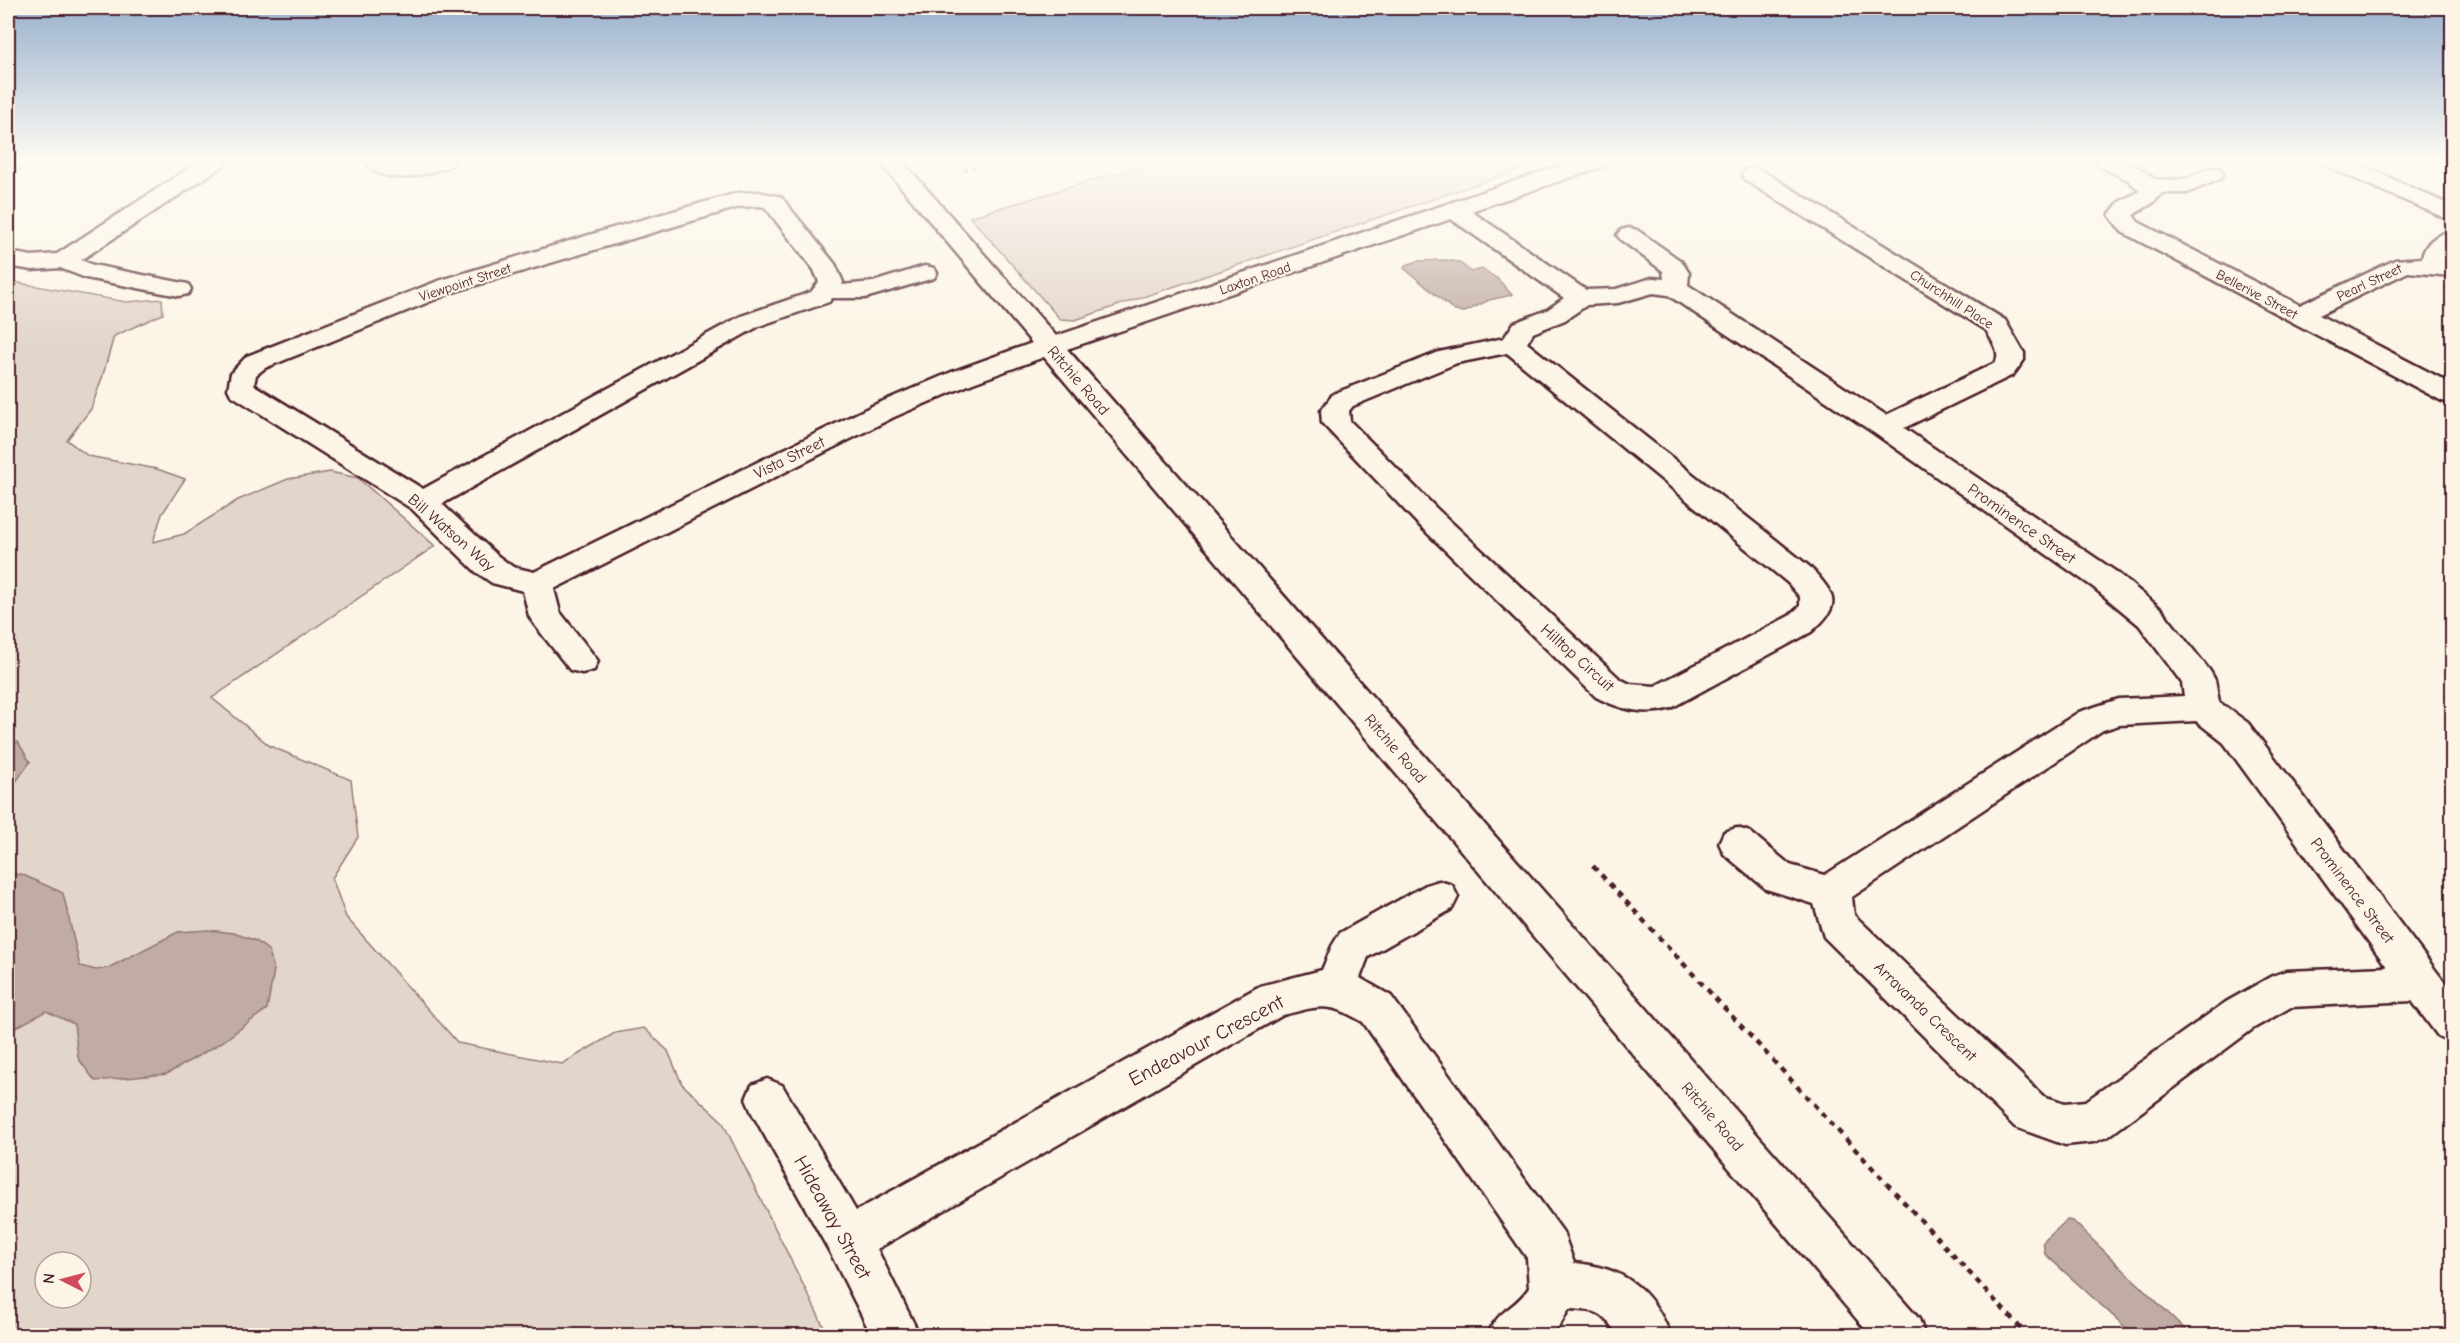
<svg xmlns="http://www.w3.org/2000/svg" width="2460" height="1343" font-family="'Comic Neue',sans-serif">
<rect width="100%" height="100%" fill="#fcf5e5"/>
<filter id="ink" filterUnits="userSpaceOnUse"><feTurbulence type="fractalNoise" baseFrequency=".0167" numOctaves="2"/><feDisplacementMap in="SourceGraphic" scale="12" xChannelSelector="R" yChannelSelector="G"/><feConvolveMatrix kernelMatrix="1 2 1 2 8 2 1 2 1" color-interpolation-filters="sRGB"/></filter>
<g filter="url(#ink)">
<path fill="#e2d5ca" stroke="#967a7a" stroke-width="1.5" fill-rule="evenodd" d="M1158,161H1510L1522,169L1075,320L1060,319L970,217Z
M8,281L126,302L162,299L163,314L114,336L103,375L91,409L67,440L88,456L157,469L185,479L162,514L153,542L184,534L238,500L288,479L330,472L358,478L435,546L212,698L270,746L351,780L358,837L332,878L346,917L458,1043L562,1064L615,1033L644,1028L668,1051L682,1084L722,1121L828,1335H8ZM45,1262H81V1298H45Z"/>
<path fill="#c0aca5" stroke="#917474" stroke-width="1.5" d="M1446,260L1459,262L1471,272L1482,269L1498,279L1512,295L1489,300L1465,312L1455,311L1404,268L1406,265L1418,261Z
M8,742H18L30,762L8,793Z
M21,874L63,893L80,966L96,970L108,968L178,932L208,930L234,933L256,941L269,951L274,970L267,1009L222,1042L167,1074L95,1081L78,1058L74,1024L46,1011L8,1032V875Z
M2067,1220L2073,1221L2191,1335H2134L2045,1254L2043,1242Z"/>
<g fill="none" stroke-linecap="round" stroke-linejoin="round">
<g stroke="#4a1f2b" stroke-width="5">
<path id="minor" d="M8,161H25L16,170L8,172Z
M200,161H226L223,166L81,260L93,265L188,284L191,289L188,294L179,296L86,278L60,268L32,270L8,266V252L32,256L57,254Z
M365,161H390L399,164L420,161H455C450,168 442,169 434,171C412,178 381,184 365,161Z
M879,161H902L1056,336L1574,161H1607L1604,166L1471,211L1586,290L1616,289L1652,278L1664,279L1663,271L1621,240L1617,235L1621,230L1629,228L1637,230L1681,261L1689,273L1688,285L1886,415L1995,363C2002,353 1991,340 1986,330L1745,180L1742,175L1745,170L1753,168L1761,170L2005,320L2024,353V360L2013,375L1904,428L2115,571L2161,609L2210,671L2215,680L2219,702L2248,723L2452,992V1042L2438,1036L2412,1001L2291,1007L2254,1028L2109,1136L2094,1142L2065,1145L2015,1127L1824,937L1814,904L1766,889L1724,854L1719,843L1724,832L1737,828L1750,832L1790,865L1825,875L2079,712L2119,699L2184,696L2182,683L2139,625L2093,587L1874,433L1668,295L1653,293L1618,303L1587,305L1565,320L1533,333L1527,343L1810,567C1836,596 1843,604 1811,632L1671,708C1645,716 1619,709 1596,697L1416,522L1322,423L1321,411L1333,394L1439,352L1504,338L1514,323L1547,310L1564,298L1451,219L1067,349L1919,1319L1925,1336H1871L1044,357L973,383L894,417L554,589L560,612L598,661L594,670L582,673L570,670L534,624L529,616L523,591L492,583L476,572L412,509L231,395L228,389L231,373L247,356L438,281L609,229L738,193L758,192L781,197L835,264L843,282L842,285L873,282L925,266L934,268L937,273L934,278L865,298H832L829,302L759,326L442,504L498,556L513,567L534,572L874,405L954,371L1032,343ZM758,206L765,207L814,270L819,282L811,292L741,316L423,489L254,385L256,375L265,368L456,291L739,207ZM1507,353L1788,583L1800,597V606L1789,616L1655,686L1630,684L1620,679L1436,508L1350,421L1349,411L1353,406L1457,363ZM2196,721L2224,743L2387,967L2286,971L2272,976L2226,1002L2086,1101L2065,1103L2043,1096L1854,915L1852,897L2103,730L2119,725Z
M2096,161C2122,161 2134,161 2154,179C2163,179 2175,181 2183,179C2197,176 2205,165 2220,169L2223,174L2220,179L2187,193H2162L2154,202L2133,215L2138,222L2300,305L2395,260L2422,258C2425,242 2437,234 2452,231V248L2447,251L2446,258L2452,262V276L2408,272L2319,315L2452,384V403L2442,401L2122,232L2109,215L2119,202L2140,191L2128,180L2099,166Z
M2323,161H2353L2452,206V221L2326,166Z
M1439,881L1452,885L1458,897L1452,909L1368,957L1360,978L1391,996L1563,1232L1574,1263C1624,1267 1652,1289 1671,1336H1619C1600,1310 1600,1311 1569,1309L1560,1325L1549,1336H1487C1498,1309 1514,1310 1529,1288L1527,1258L1363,1022C1328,1001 1320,1006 1283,1015L877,1249L920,1336H872L832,1256L752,1113L746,1099L752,1085L767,1079L782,1085L856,1211L1260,986L1322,970L1332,946L1340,933L1426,885Z"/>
</g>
<path stroke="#4a1f2b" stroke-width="3" stroke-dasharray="4 4" stroke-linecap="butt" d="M964,170L996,161"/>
<path stroke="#4a1f2b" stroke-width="4.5" stroke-dasharray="6 6" stroke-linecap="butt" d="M1593,866L2028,1336"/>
<use href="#minor" fill="#fcf5e5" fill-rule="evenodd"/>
</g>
</g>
<linearGradient id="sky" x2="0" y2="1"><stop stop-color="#98b1cd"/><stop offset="0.46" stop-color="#fefaf3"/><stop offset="1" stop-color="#fefaf3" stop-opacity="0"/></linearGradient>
<rect width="2460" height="349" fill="url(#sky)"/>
<g text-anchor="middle" stroke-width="4.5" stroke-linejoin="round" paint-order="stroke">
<g font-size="14" fill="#4a1f2b" stroke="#fcf5e5">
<text transform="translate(1255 278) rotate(-19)" y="5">Laxton Road</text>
<text transform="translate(465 282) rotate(-18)" y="5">Viewpoint Street</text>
<text transform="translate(2369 282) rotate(-25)" y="5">Pearl Street</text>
<text transform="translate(2257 294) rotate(28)" y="5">Bellerive Street</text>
<text transform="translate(1952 299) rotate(33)" y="5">Churchhill Place</text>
</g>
<g font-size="16" fill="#4a1f2b" stroke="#fcf5e5">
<text transform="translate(1079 380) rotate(49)" y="6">Ritchie Road</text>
<text transform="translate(789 457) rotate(-26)" y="6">Vista Street</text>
<text transform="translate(2022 523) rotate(35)" y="6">Prominence Street</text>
<text transform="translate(452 532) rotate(41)" y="6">Bill Watson Way</text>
<text transform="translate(1578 657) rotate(42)" y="6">Hilltop Circuit</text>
<text transform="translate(1396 748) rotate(49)" y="6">Ritchie Road</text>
<text transform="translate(2353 890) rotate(53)" y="6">Prominence Street</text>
<text transform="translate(1926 1011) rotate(44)" y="6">Arravanda Crescent</text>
<text transform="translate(1713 1116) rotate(49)" y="6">Ritchie Road</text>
</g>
<g font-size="20" fill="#4a1f2b" stroke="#fcf5e5">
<text transform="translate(1206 1040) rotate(-28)" y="7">Endeavour Crescent</text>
<text transform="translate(833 1217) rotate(61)" y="7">Hideaway Street</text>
</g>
</g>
<rect width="2460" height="1343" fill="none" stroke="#fcf5e5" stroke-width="30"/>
<rect x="15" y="15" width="2430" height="1313" fill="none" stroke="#4a1f2b" stroke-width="2" filter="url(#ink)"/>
<g transform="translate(63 1280) rotate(276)"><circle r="28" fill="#fcf5e5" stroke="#b59f9b" stroke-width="1.5"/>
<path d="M0-4.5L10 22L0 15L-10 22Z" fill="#d1495b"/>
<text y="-9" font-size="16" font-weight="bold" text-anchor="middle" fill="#4a1f2b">N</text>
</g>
</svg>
